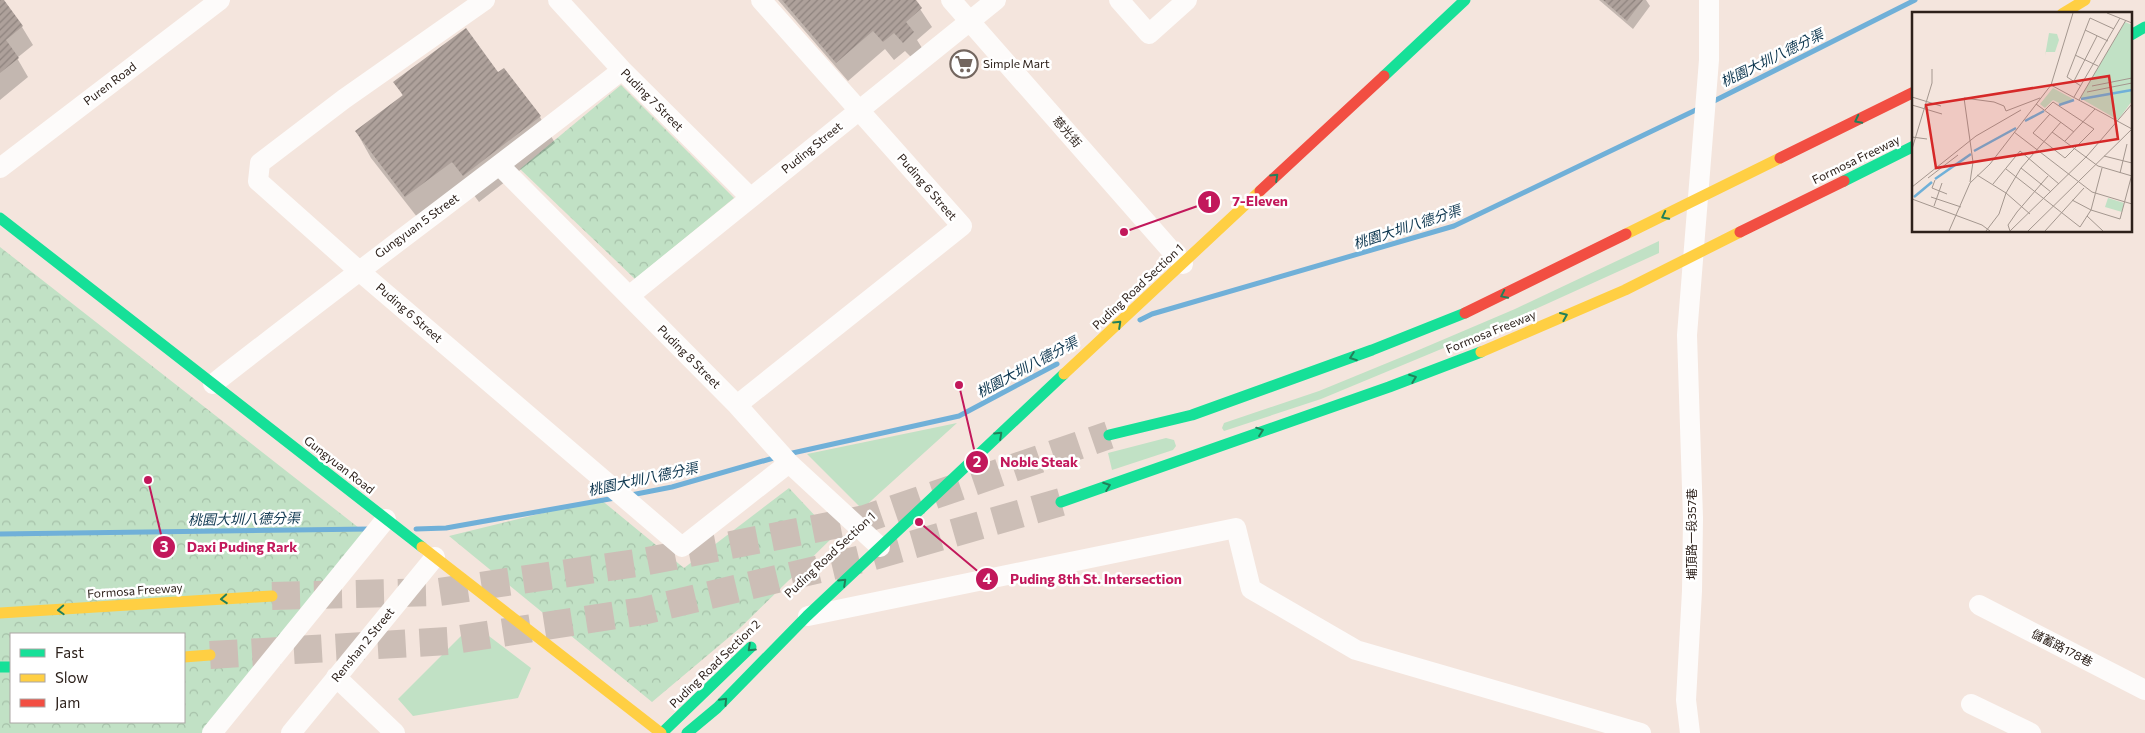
<svg xmlns="http://www.w3.org/2000/svg" width="2145" height="733" font-family="Commissioner,'Noto Sans TC',sans-serif">
<defs>
<pattern id="park-crowns" width="20" height="18" patternUnits="userSpaceOnUse" patternTransform="scale(1.25)"><rect width="20" height="18" fill="#c1e1c5"/><path d="M2 6a3 3 0 1 1 6 0M12 15a3 3 0 1 1 6 0" fill="none" stroke="#a6c1a9"/></pattern>
<pattern id="building-hatch" width="6" height="6" patternUnits="userSpaceOnUse" patternTransform="scale(1.25)"><rect width="6" height="6" fill="#aea19b"/><path d="M-1 1l2-2M0 6l6-6M5 7l2-2" fill="none" stroke="#8e837e"/></pattern>
</defs>
<rect width="100%" height="100%" fill="#f4e5dd"/>
<path fill="#c1e1c5" d="M1659,241V253L1516,318L1321,399L1224,431L1222,428L1224,423L1319,391L1414,352L1515,309Z
M957,423L862,509L807,454Z
M1166,438L1174,440L1176,446L1173,450L1112,470L1108,453Z
M473,624L531,668L518,698L413,716L398,699Z"/>
<path fill="url(#park-crowns)" fill-rule="evenodd" d="M621,85L734,198L635,279L520,169Z
M0,247L368,535L203,733H0ZM11,634H184V722H11Z
M789,488L834,536L740,628L652,702L449,536L600,499L684,568Z"/>
<path fill="#0003" d="M0,0H2L22,27L33,45L17,58L28,77L0,100Z
M778,0H914L932,27L917,40L924,51L914,60L905,51L894,60L885,49L848,81Z
M1599,0H1646L1650,6L1633,29Z
M504,69L540,117L555,143L479,202L468,187L421,222L371,158L356,131L403,96L395,82L498,74Z"/>
<g fill="none" stroke-linecap="round" stroke-linejoin="round">
<path stroke="#70b0d8" stroke-width="5" d="M1710,103L1915,0
M1140,320L1152,314L1454,226L1700,108
M788,454L959,416L1057,364
M631,495L672,487L777,457
M416,529L446,528L615,498
M0,534L370,529"/>
</g>
<path fill="url(#building-hatch)" d="M0,0H4L23,26L6,40L19,58L0,73Z
M782,0H916L922,8L906,22L914,32L903,43L894,33L883,42L873,31L836,63Z
M1603,0H1643L1627,21Z
M466,28L498,72L504,68L541,116L463,176L452,162L405,197L355,131L403,95L393,82Z"/>
<g fill="none" stroke-linecap="round" stroke-linejoin="round">
<path stroke="#ccbeb6" stroke-width="28" stroke-dasharray="28 14" stroke-linecap="butt" d="M272,596L439,592L643,562L865,519L1109,435
M210,655L448,641L643,611L870,557L1061,502"/>
<path stroke="#fdfbfa" stroke-width="20" d="M485,0L344,99L260,163L258,181L358,270L682,547L789,463
M558,0L622,70L750,197
M951,0L1183,264
M1119,0L1149,34L1187,0
M500,166L737,405L789,463L880,547
M0,168L220,0
M629,296L996,0
M213,384C348,278 487,176 622,70
M737,405L962,226L761,0
M1979,605L2145,690
M808,616L1236,528L1251,589L1356,650L1641,733
M336,677L395,733
M1971,704L2031,733
M212,733L386,519
M291,733L435,557
M1690,733L1686,700L1692,591L1693,518L1687,335L1709,60V0"/>
<path stroke="#16e098" stroke-width="11" d="M2131,35L2145,27
M1384,76L1465,0
M1844,181L1914,146
M0,218L422,547
M1109,435L1192,415L1372,350L1465,313
M1061,502L1389,387L1481,352
M0,667H11
M662,733L751,647
M687,733L717,708L807,616L1064,374"/>
<path stroke="#ffcf43" stroke-width="11" d="M2062,14L2085,0
M1626,234L1780,158
M1481,352L1625,290L1740,232
M1064,374L1260,191
M422,547L661,733
M0,613L272,596
M184,657L210,655"/>
<path stroke="#f24e42" stroke-width="11" d="M1780,158L1914,92
M1260,191L1384,76
M1740,232L1844,181
M1465,313L1626,234"/>
</g>
<defs><path id="oneway-chevron" d="M-2-3.5L2.5 0L-2 3.5" fill="none" stroke-width="1.6" stroke-linecap="round" stroke-linejoin="round" transform="scale(1.25)"/></defs>
<g stroke="#22805a">
<use href="#oneway-chevron" transform="translate(1858 120) rotate(153)"/>
<use href="#oneway-chevron" transform="translate(1275 177) rotate(-43)"/>
<use href="#oneway-chevron" transform="translate(1665 216) rotate(153)"/>
<use href="#oneway-chevron" transform="translate(1504 295) rotate(154)"/>
<use href="#oneway-chevron" transform="translate(1564 316) rotate(-23)"/>
<use href="#oneway-chevron" transform="translate(1118 324) rotate(-43)"/>
<use href="#oneway-chevron" transform="translate(1353 357) rotate(160)"/>
<use href="#oneway-chevron" transform="translate(1413 378) rotate(-21)"/>
<use href="#oneway-chevron" transform="translate(1260 431) rotate(-19)"/>
<use href="#oneway-chevron" transform="translate(999 435) rotate(-43)"/>
<use href="#oneway-chevron" transform="translate(1107 486) rotate(-20)"/>
<use href="#oneway-chevron" transform="translate(843 582) rotate(-43)"/>
<use href="#oneway-chevron" transform="translate(224 599) rotate(176)"/>
<use href="#oneway-chevron" transform="translate(61 610) rotate(177)"/>
<use href="#oneway-chevron" transform="translate(751 648) rotate(137)"/>
<use href="#oneway-chevron" transform="translate(724 701) rotate(-46)"/>
</g>
<defs>
<g id="supermarket-ring" transform="scale(1.4375)"><circle r="9.5" fill="#fff" stroke="#73665f" stroke-width="1.5"/><path d="M-6-5.5h2.5l.6 2H6L4.5 2H-2.5L-4.4-4H-6ZM-1.5 3.2a1.3 1.3 0 1 0 .1 0ZM3 3.2a1.3 1.3 0 1 0 .1 0Z" fill="#73665f"/></g>
</defs>
<g fill-rule="evenodd">
<use href="#supermarket-ring" x="964" y="64"/>
</g>
<g text-anchor="middle" stroke-width="5" stroke-linejoin="round" paint-order="stroke">
<g font-size="12" fill="#2d211b" stroke="#fff" text-anchor="start">
<text x="983" y="68">Simple Mart</text>
</g>
<g font-size="12" fill="#2d211b" stroke="#fff">
<text transform="translate(110 84) rotate(-37)" y="4">Puren Road</text>
<text transform="translate(652 100) rotate(45)" y="4">Puding 7 Street</text>
<text transform="translate(1067 132) rotate(49)" y="4">慈光街</text>
<text transform="translate(812 148) rotate(-39)" y="4">Puding Street</text>
<text transform="translate(1856 160) rotate(-26)" y="4">Formosa Freeway</text>
<text transform="translate(927 187) rotate(49)" y="4">Puding 6 Street</text>
<text transform="translate(417 226) rotate(-36)" y="4">Gungyuan 5 Street</text>
<text transform="translate(1138 287) rotate(-43)" y="4">Puding Road Section 1</text>
<text transform="translate(409 313) rotate(41)" y="4">Puding 6 Street</text>
<text transform="translate(1491 332) rotate(-22)" y="4">Formosa Freeway</text>
<text transform="translate(689 357) rotate(45)" y="4">Puding 8 Street</text>
<text transform="translate(339 465) rotate(38)" y="4">Gungyuan Road</text>
<text transform="translate(1692 534) rotate(-90)" y="4">埔頂路一段357巷</text>
<text transform="translate(830 555) rotate(-43)" y="4">Puding Road Section 1</text>
<text transform="translate(135 591) rotate(-4)" y="4">Formosa Freeway</text>
<text transform="translate(363 645) rotate(-51)" y="4">Renshan 2 Street</text>
<text transform="translate(2062 648) rotate(27)" y="4">儲蓄路178巷</text>
<text transform="translate(715 664) rotate(-44)" y="4">Puding Road Section 2</text>
</g>
<g font-size="14" font-style="italic" fill="#0d364f" stroke="#fff">
<text transform="translate(1772 58) rotate(-26)" y="5">桃園大圳八德分渠</text>
<text transform="translate(1407 227) rotate(-18)" y="5">桃園大圳八德分渠</text>
<text transform="translate(1027 367) rotate(-28)" y="5">桃園大圳八德分渠</text>
<text transform="translate(643 479) rotate(-12)" y="5">桃園大圳八德分渠</text>
<text transform="translate(244 519) rotate(-1)" y="5">桃園大圳八德分渠</text>
</g>
</g>
<g transform="translate(1912 12)">
<rect width="220" height="220" fill="#f4e5dd"/>
<path d="M137,21L145,22L147,28L143,40H134L133,44Z" fill="#c1e1c5"/>
<path d="M213,10L220,13V89L206,108L168,86ZM141,76L161,87L149,92L141,88L133,96L128,92ZM196,186L212,191L210,200L193,195Z" fill="#c1e1c5"/>
<path fill="none" stroke="#70b0d8" stroke-width="2.5" d="M169,87L220,78M147,93L162,88M113,109L132,99M62,139L104,116M23,167L59,142M2,185L20,170"/>
<path fill="none" stroke="#a4978f" stroke-width="1" d="M195,1L220,11M173,18L196,29M163,43L186,54M162,69L185,24M169,74L155,65L178,6L202,17M180,74L220,66M175,80L220,71M0,85L29,94M162,85L208,6M167,88L214,8M124,92L162,120M0,93L30,102M133,98L141,90L182,117L153,146L121,121L138,102M102,120L180,180L220,192M140,120L186,154L220,164M0,125L15,127M153,129L183,97M0,137L20,71V57M192,144L220,151M109,156L139,180M94,157L168,215L179,198L190,156M208,161L215,132M65,163L94,181L118,202M136,164L105,200L96,213L98,219L175,144L220,92M16,166L46,143M23,168L20,176L35,182M58,170L61,150L52,86L82,90L92,94L94,99L128,86M81,172L108,139L147,172M0,175L64,124L109,98M19,185L49,195M0,187L70,213L78,219M160,188L179,198L208,207L220,162M22,194L30,171M175,204L191,219M37,219L58,171L78,152L139,73L161,1M74,219L87,202L94,181L109,156L149,110M116,219L220,117L139,73M133,219L172,176"/>
<path fill="#d62828" fill-opacity="0.15" stroke="#d62828" stroke-width="2.5" d="M197,64L206,127L24,156L14,93Z"/>
<rect width="220" height="220" fill="none" stroke="#2d211b" stroke-width="2.5"/>
</g>
<path fill="none" stroke="#c2185b" stroke-width="2" d="M1124 232L1209 202M959 385L977 462M148 480L164 547M919 522L987 579"/>
<g fill="#c2185b" stroke="#fff" stroke-width="2">
<circle cx="1124" cy="232" r="5"/>
<circle cx="959" cy="385" r="5"/>
<circle cx="148" cy="480" r="5"/>
<circle cx="919" cy="522" r="5"/>
<circle cx="1209" cy="202" r="12"/>
<circle cx="977" cy="462" r="12"/>
<circle cx="164" cy="547" r="12"/>
<circle cx="987" cy="579" r="12"/>
</g>
<g font-size="15" text-anchor="middle" font-weight="bold" fill="#fff">
<text x="1209" y="207">1</text>
<text x="977" y="467">2</text>
<text x="164" y="552">3</text>
<text x="987" y="584">4</text>
</g>
<g font-size="14" text-anchor="middle" font-weight="bold" fill="#c2185b" stroke="#fff" stroke-width="5" stroke-linejoin="round" paint-order="stroke">
<text x="1260" y="206">7-Eleven</text>
<text x="1039" y="467">Noble Steak</text>
<text x="242" y="552">Daxi Puding Rark</text>
<text x="1096" y="584">Puding 8th St. Intersection</text>
</g>
<rect x="10" y="633" width="175" height="90" fill="#ffffff" stroke="#aba6a4"/>
<rect x="20" y="649" width="25" height="8" fill="#16e098" stroke="#aba6a4"/>
<text x="55" y="658" font-size="15" fill="#2d211b">Fast</text>
<rect x="20" y="674" width="25" height="8" fill="#ffcf43" stroke="#aba6a4"/>
<text x="55" y="683" font-size="15" fill="#2d211b">Slow</text>
<rect x="20" y="699" width="25" height="8" fill="#f24e42" stroke="#aba6a4"/>
<text x="55" y="708" font-size="15" fill="#2d211b">Jam</text>
</svg>
